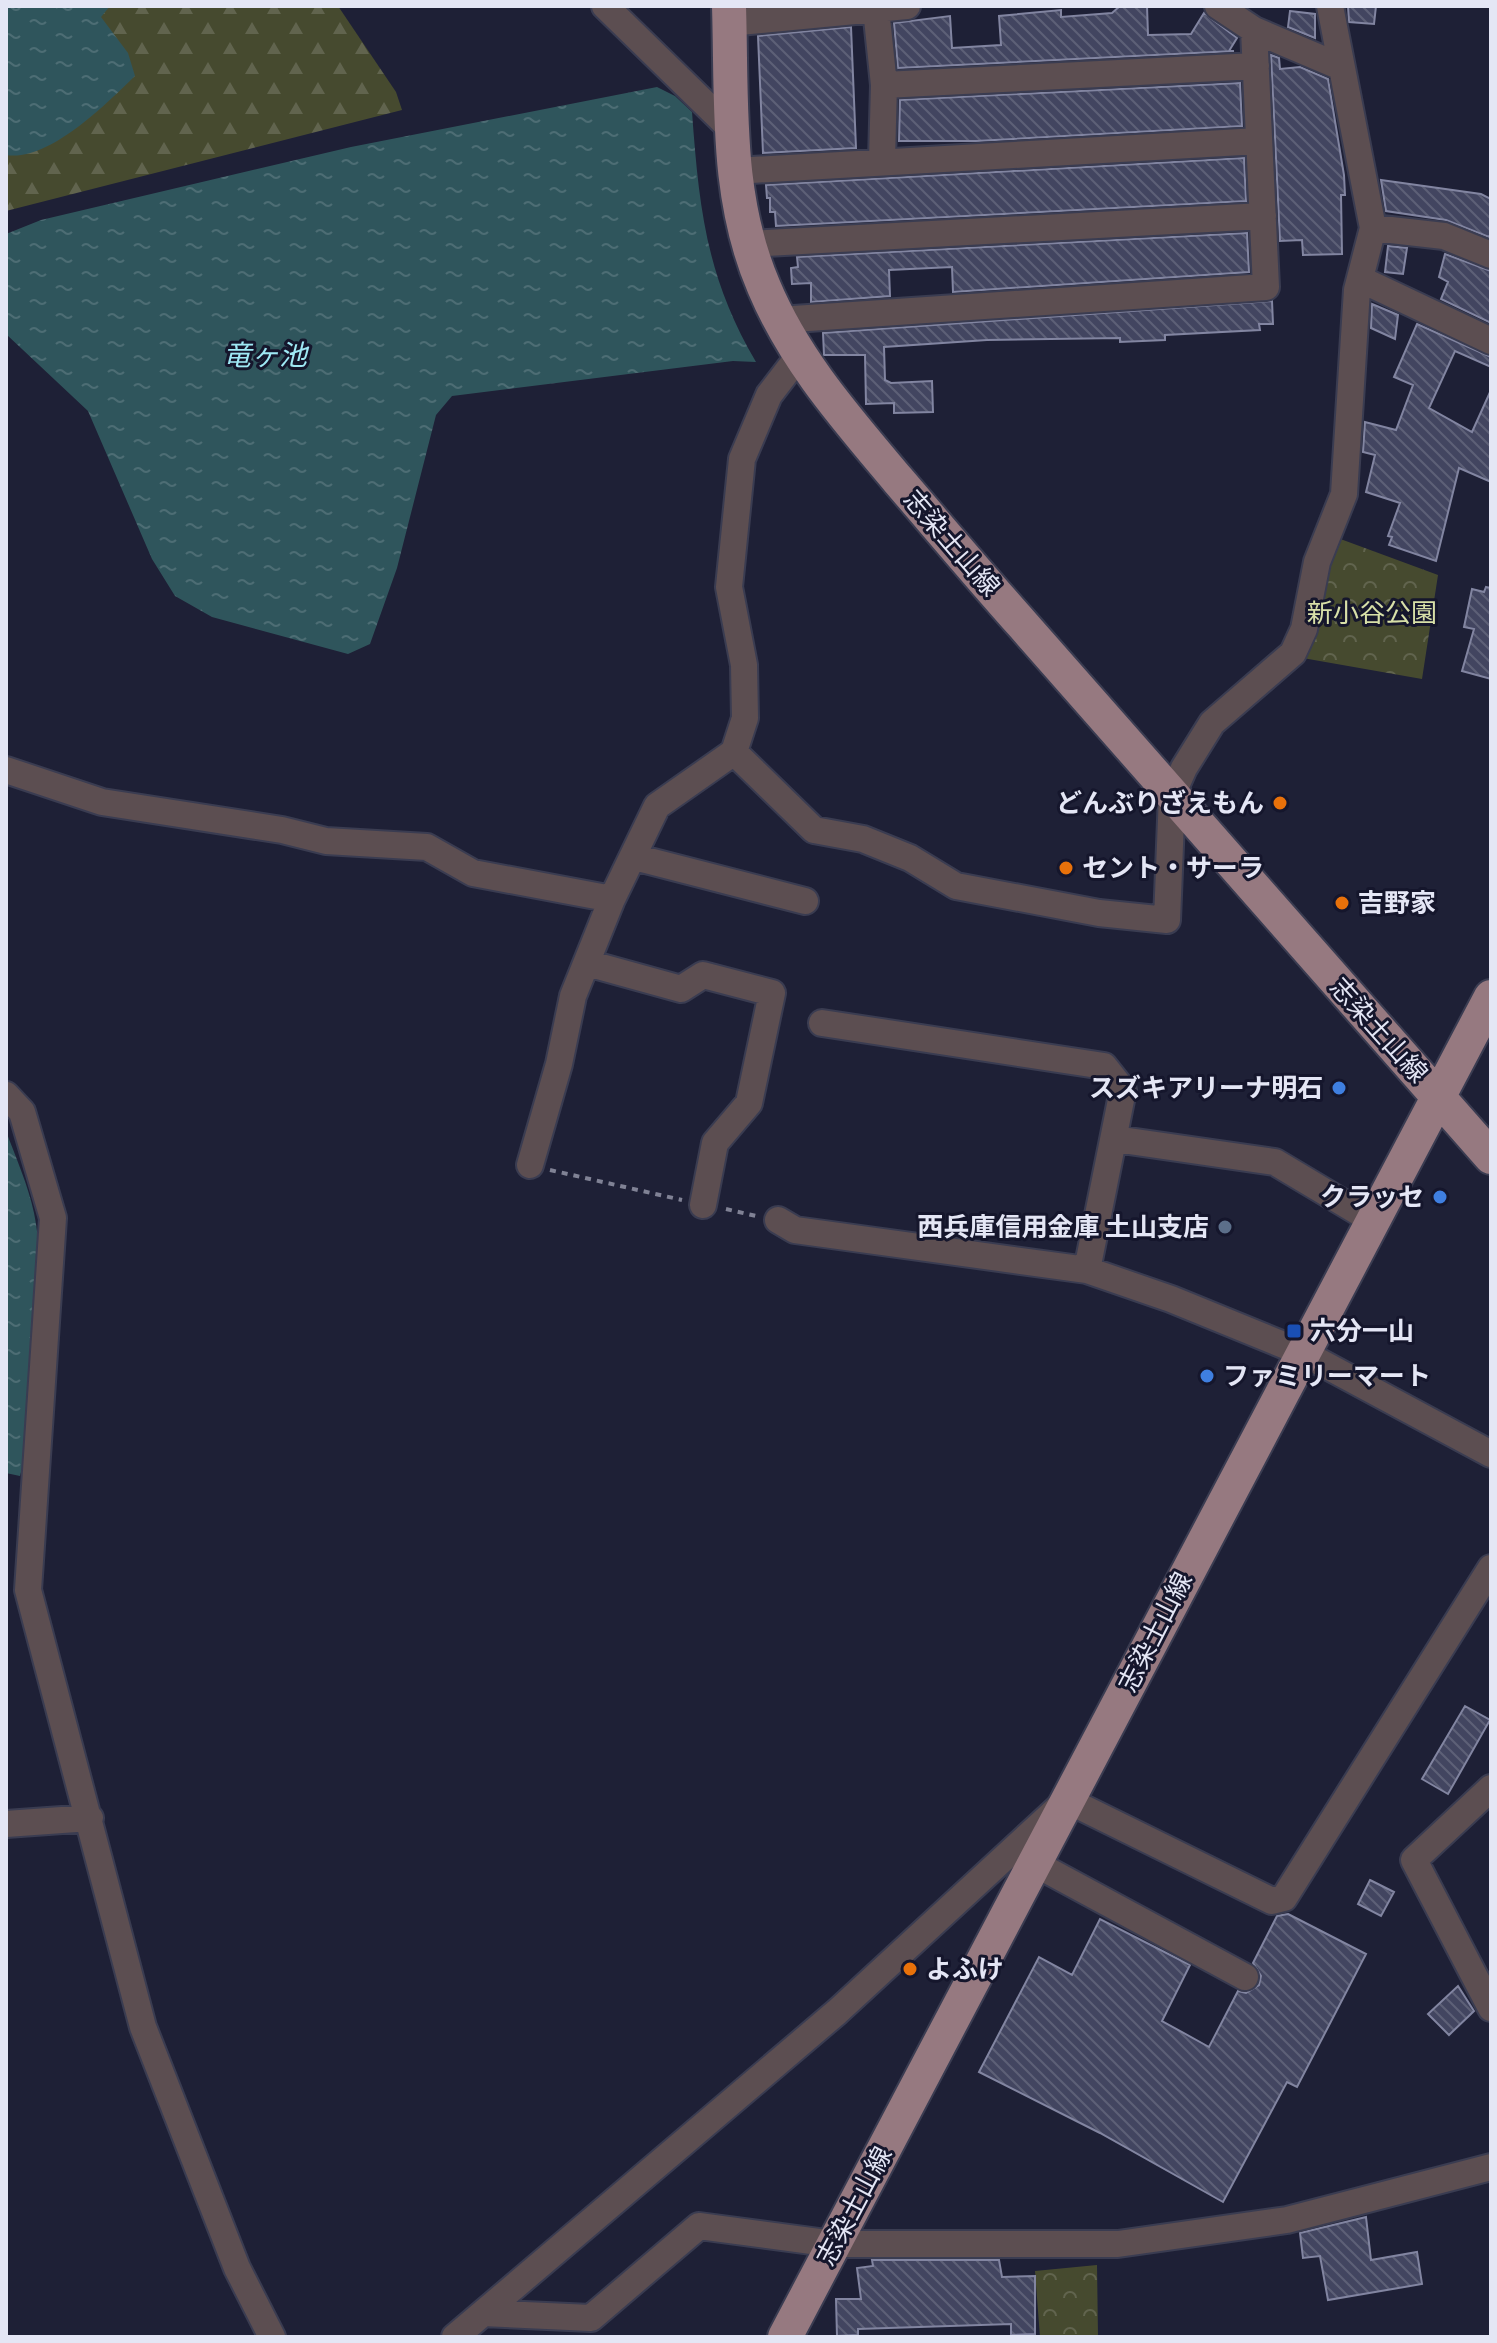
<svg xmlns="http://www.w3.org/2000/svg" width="1497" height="2343" font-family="Poppins,'Noto Sans JP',sans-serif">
<defs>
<pattern id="forest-firs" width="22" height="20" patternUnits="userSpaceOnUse" patternTransform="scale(2)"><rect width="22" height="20" fill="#464a2f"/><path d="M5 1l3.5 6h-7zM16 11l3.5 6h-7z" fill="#61644e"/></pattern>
<pattern id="park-crowns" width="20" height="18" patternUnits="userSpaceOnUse" patternTransform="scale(2)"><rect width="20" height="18" fill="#464a2f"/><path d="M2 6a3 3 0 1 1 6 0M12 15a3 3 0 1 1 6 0" fill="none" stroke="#61644e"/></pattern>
<pattern id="water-ripples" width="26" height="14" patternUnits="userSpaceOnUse" patternTransform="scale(2)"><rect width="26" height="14" fill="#2f555c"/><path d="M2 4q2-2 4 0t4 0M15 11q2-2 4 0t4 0" fill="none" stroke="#4d6d74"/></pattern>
<pattern id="building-back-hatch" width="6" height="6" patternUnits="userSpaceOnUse" patternTransform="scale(2)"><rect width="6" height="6" fill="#424560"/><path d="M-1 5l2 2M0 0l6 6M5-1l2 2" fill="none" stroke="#5d6077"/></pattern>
</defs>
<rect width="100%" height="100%" fill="#1e2036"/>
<path fill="url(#forest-firs)" d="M6,6H338L396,92L402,110L6,211Z"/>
<path fill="url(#park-crowns)" d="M1335,537L1438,575L1422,679L1297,657Z
M1097,2265L1098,2337H1040L1035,2271Z"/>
<path fill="url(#water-ripples)" d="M6,6H110L101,17L128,53L135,76C106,104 49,162 6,155Z
M657,87L675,96L692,112C699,207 706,277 756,362L733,361L452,396L436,415L397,568L370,644L348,654L212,617L175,596L152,559L88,411L6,334V234L41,220L351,147Z
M6,1131C16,1158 28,1185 34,1213C48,1281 39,1410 20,1476L6,1473Z"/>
<path fill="url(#building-back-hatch)" stroke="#8285a1" stroke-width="2" d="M1120,6H1147L1148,35L1191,34L1204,13L1237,38L1229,51H1234L898,68L894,23L950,16L952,48L1001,45L999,16L1061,10V17L1112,13Z
M1348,6H1376L1374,24L1349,22Z
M1290,11L1315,14V38L1288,27Z
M851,27L856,148L763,153L758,36Z
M1271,55L1279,58L1280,69L1300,67L1328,79L1344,175L1345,195H1341L1342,254L1303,255L1302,240L1280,241Z
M1240,83L1242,126L976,141H899L900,100Z
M1244,158L1246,201L776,226L775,212H770V198H767L766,185Z
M1381,180L1481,194L1491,199V233L1489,237L1446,220L1386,211Z
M1247,233L1249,272L953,292L952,267L889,270L890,296L811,302V283L792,284L791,268L798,267L797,257Z
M1388,246L1407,248L1403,274L1385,272Z
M1445,254L1491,271V323L1441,299L1448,282L1439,277Z
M1272,301L1273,324H1259L1260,330L1165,335V340L1120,342V338L987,340L884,347L885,380L891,383L932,381L933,412L894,413V403L866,404L865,355H824L823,333Z
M1372,304L1398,315L1395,339L1371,328Z
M1417,324L1491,357V367L1455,351L1429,408L1472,432L1491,390V482L1459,468L1436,561L1389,545L1392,537L1388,536L1400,503L1366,492L1375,455L1363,452L1365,422L1396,430L1413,385L1394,377Z
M1486,587L1491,588V679L1462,671L1474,629L1464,627L1472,589L1484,592Z
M1465,1706L1490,1720L1448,1794L1422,1779Z
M1370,1880L1394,1892L1381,1916L1358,1904Z
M1288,1914L1366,1954L1297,2087L1287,2082L1223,2202L1100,2133L979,2072L1039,1957L1072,1975L1100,1919L1190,1965L1162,2021L1209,2047L1238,1991L1246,1993L1259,1985L1261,1976L1253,1963L1277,1916Z
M1458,1986L1474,2011L1449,2035L1428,2014Z
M1366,2217L1371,2260L1417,2252L1422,2284L1328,2300L1320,2256L1303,2258L1300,2233Z
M872,2260H999L1002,2277L1035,2276V2334L1011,2335V2324L858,2329V2335L837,2336L836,2299H861L857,2268L873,2266Z"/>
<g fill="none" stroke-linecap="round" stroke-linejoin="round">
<g stroke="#3a3c51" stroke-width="30">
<path id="minor" d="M605,6L730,128
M1218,6L1254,30L1341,67
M876,9L884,85L882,160
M729,23L907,6
M884,85L1256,66
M734,171L1259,141
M1373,228L1444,236L1491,255
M748,244L1263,216
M1360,279L1491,341
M779,320L1266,287L1254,30
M799,356L769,395L742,459L729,587L744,665L745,718L734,752L814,830L863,839L910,858L956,886L1099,913L1167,920L1172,795L1184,768L1212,723L1293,653L1304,629L1317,562L1344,494L1357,290L1373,228L1330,6
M6,770L102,802L282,830L326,841L427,847L473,873L612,899L657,806L734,752
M634,857L805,901
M587,963L681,989L703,975L772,993L749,1103L715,1143L703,1205
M822,1023L1104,1066L1123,1090L1087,1270
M6,1095L22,1112L53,1218L28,1590L143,2027L237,2268L272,2337
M1115,1139L1275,1162L1372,1220
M530,1165L559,1064L573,996L612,899
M778,1220L795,1230L1087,1270L1171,1299L1303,1353L1491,1454
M1491,1788L1414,1860L1491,2008
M6,1824L90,1818
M1034,1863L1245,1977
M483,2313L591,2318L699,2226L834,2244H1118L1287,2220L1491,2167
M455,2337L837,2012L1067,1800L1272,1901L1284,1898L1491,1568"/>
</g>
<g stroke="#3a3c51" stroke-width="38">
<path id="major" d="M729,6C732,101 725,197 764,287C795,361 847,419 898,480C940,529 981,578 1024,626C1179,803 1336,979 1491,1157
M785,2337L1491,997"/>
</g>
<path stroke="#808295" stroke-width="4" stroke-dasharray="6 6" stroke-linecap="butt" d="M550,1170L682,1200
M726,1209L756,1216"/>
<use href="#minor" stroke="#5c4e51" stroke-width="26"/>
<use href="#major" stroke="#967980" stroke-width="34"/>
</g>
<g fill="#e8710a" stroke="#15162c" stroke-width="3">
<circle cx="1280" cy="803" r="8"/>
<circle cx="1066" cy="868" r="8"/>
<circle cx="1342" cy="903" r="8"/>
<circle cx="910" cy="1969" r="8"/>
</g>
<g fill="#3f7fe0" stroke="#15162c" stroke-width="3">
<circle cx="1339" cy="1088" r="8"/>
<circle cx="1440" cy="1197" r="8"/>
<circle cx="1207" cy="1376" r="8"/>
</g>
<circle fill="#5c6f8a" stroke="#15162c" stroke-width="3" cx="1225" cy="1227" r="8"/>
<rect fill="#1a4fb4" stroke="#15162c" stroke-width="3" x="1286" y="1323" width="16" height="16" rx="4"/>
<g text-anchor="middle" stroke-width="6" stroke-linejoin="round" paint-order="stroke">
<g font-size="26" fill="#e4e6f5" stroke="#15162c">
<text transform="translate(952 543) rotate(49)" y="9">志染土山線</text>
<text transform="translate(1379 1030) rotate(48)" y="9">志染土山線</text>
<text transform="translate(1155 1632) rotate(-63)" y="9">志染土山線</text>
<text transform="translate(854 2206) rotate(-62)" y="9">志染土山線</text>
</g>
<g font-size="26" fill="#d8e0a8" stroke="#15162c">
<text x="1372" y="622">新小谷公園</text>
</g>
<g font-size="26" font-weight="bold" fill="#e4e6f5" stroke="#15162c" text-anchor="start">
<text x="1264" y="812" text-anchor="end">どんぶりざえもん</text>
<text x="1082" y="877">セント・サーラ</text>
<text x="1358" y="912">吉野家</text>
<text x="1323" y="1097" text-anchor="end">スズキアリーナ明石</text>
<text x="1424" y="1206" text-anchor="end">クラッセ</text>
<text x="1209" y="1236" text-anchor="end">西兵庫信用金庫 土山支店</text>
<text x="1310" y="1340">六分一山</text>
<text x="1223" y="1385">ファミリーマート</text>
<text x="926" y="1978">よふけ</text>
</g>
<g font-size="28" font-style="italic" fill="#9fe9f5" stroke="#15162c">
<text x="265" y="365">竜ヶ池</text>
</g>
</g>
<rect width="1497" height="2343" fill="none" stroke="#e4e6f5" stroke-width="16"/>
</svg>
